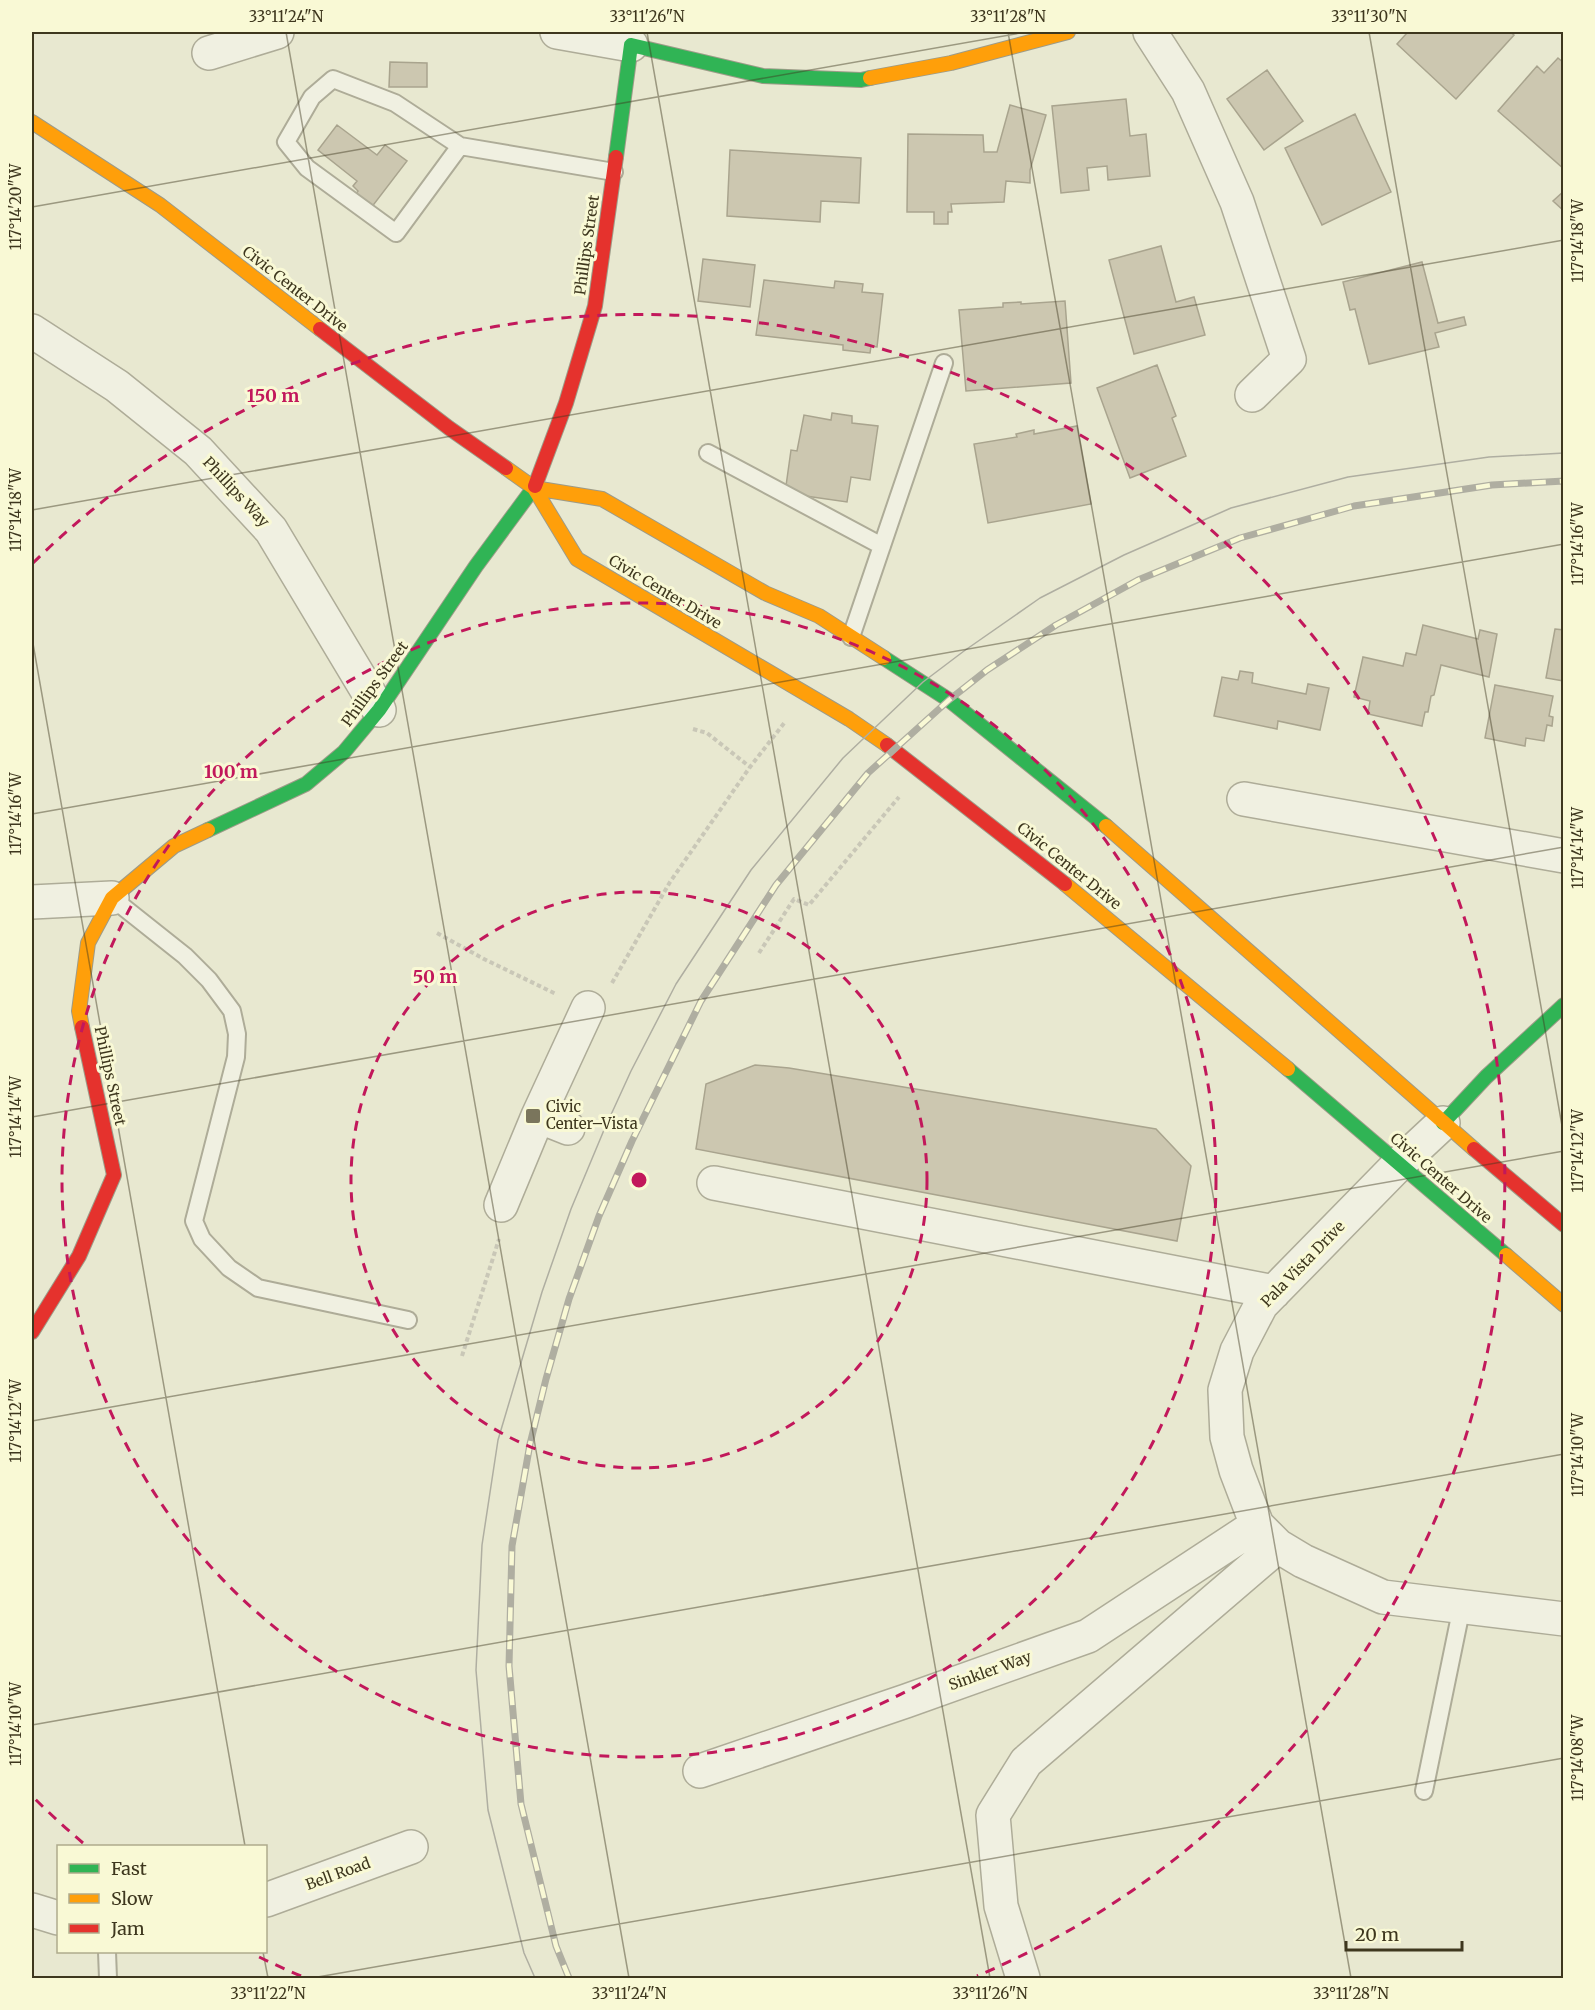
<svg xmlns="http://www.w3.org/2000/svg" width="1595" height="2010" font-family="Merriweather,serif">
<rect width="100%" height="100%" fill="#e8e8d0"/>
<path fill="#ccc7b0" stroke="#a9a48e" stroke-width="1.5" d="M1405,32H1510L1514,35L1456,99L1397,44L1407,33Z
M1558,58L1564,63V169L1498,111L1537,66L1544,73Z
M390,62L427,63V87H389Z
M1267,70L1303,121L1264,150L1227,99Z
M1126,99L1130,136L1146,134L1150,176L1108,180L1107,166L1087,168L1089,190L1061,193L1052,106Z
M1010,105L1046,115L1030,170V183L1006,181L1004,202L951,204L952,212H948V224H934V212H907L908,134L983,135L984,152H997Z
M1355,114L1391,192L1322,225L1285,148Z
M337,125L377,155L385,145L407,161L371,208L355,195L358,191L353,186L357,181L318,150Z
M730,150L861,158L859,203L821,201L820,222L727,216Z
M1564,191V211L1553,201Z
M1161,246L1176,302L1194,297L1205,335L1134,354L1109,260Z
M703,259L755,265L750,307L698,301Z
M1422,262L1438,323L1464,317L1466,325L1435,333L1439,347L1369,364L1355,309L1350,310L1343,282Z
M764,280L834,288L835,281L863,284L862,292L883,294L877,347L871,346L870,353L843,350V345L756,335Z
M1065,301L1071,383L966,391L959,310L1003,307V303L1021,302V304Z
M1157,365L1176,416L1172,418L1186,456L1130,478L1097,388Z
M832,413L852,416V423L878,426L870,480L851,477L847,502L785,493L791,450L797,451L804,415L831,420Z
M1077,426L1091,504L988,523L974,444L1017,437L1016,434L1034,430V434Z
M1423,625L1478,639L1480,630L1497,634L1489,677L1441,665L1434,695L1431,696L1428,712H1425L1422,726L1368,714L1370,701L1354,697L1363,657L1403,666L1406,653L1416,655Z
M1555,629L1564,630V681L1546,678Z
M1240,671L1253,673L1252,683L1306,694L1308,684L1329,688L1320,730L1278,721L1277,729L1214,716L1222,677L1238,680Z
M1495,685L1553,696L1549,716L1553,717L1552,726L1547,725L1544,741L1526,738L1525,746L1485,738Z
M755,1065L789,1068L1156,1129L1191,1166L1177,1241L696,1149L706,1084Z"/>
<g fill="none" stroke-linecap="round" stroke-linejoin="round">
<g stroke="#aeac98" stroke-width="20">
<path id="lane" d="M460,146L396,233L307,168L286,142L312,97L333,79L395,103L460,146L614,172
M708,453L882,546
M851,637L944,363
M112,898L185,956L209,980L232,1011L237,1034L236,1057L194,1221L202,1239L229,1268L258,1288L408,1320
M1424,1791L1462,1606
M107,1952L108,1978"/>
</g>
<g stroke="#aeac98" stroke-width="36">
<path id="street" d="M557,32L631,45
M1150,32L1188,91L1237,202L1289,359L1252,395
M209,53L277,32
M32,331L117,386L198,451L271,530L379,710
M1244,799L1564,856
M32,902L112,898
M538,1116L568,1128
M1443,1123L1399,1164L1261,1305L1237,1351L1225,1390L1227,1437L1236,1470L1257,1525L1278,1546L1303,1561L1383,1597L1564,1619
M714,1183L1274,1292
M501,1205L538,1116L588,1008
M700,1771L906,1701L1088,1636L1257,1525
M266,1900L411,1847
M32,1910L58,1918
M1023,1978L1001,1906L993,1815L1026,1762L1278,1546"/>
</g>
<g stroke="#9d9b88" stroke-width="16">
<path id="fast" d="M616,157L631,45L763,76L861,80L870,78
M884,658L949,700L1106,826
M208,830L306,784L344,752L379,710L476,566L535,486
M1288,1069L1506,1255
M1443,1123L1486,1077L1564,1005"/>
</g>
<g stroke="#9d9b88" stroke-width="16">
<path id="slow" d="M870,78L951,63L1068,32
M32,122L160,205L320,329
M506,468L534,488L577,559L849,719L887,745
M534,488L602,499L765,593L819,616L884,658
M1106,826L1474,1149
M1065,884L1288,1069
M82,1027L79,1011L88,943L112,898L174,846L208,830
M1506,1255L1564,1305"/>
</g>
<g stroke="#9d9b88" stroke-width="16">
<path id="jam" d="M320,329L449,428L506,468
M535,486L566,403L595,306L616,157
M887,745L1065,884
M1474,1149L1564,1225
M32,1332L79,1256L114,1175L82,1027"/>
</g>
<path stroke="#c9c7b7" stroke-width="4" stroke-dasharray="4.5 3" stroke-linecap="butt" d="M693,729L707,733L750,767
M437,933L484,959L556,994
M759,953L794,899L809,905L899,797
M612,983L670,882L750,767L785,722
M462,1356L499,1239"/>
<use href="#lane" stroke="#f0f0e1" stroke-width="16"/>
<use href="#street" stroke="#f0f0e1" stroke-width="33"/>
<use href="#fast" stroke="#30b455" stroke-width="14"/>
<use href="#slow" stroke="#ff9f0a" stroke-width="14"/>
<use href="#jam" stroke="#e5322d" stroke-width="14"/>
<path stroke="#afaea1" stroke-width="1.5" d="M535,1978L524,1953L488,1810L476,1670L482,1545L498,1440L542,1292L571,1209L604,1130L631,1071L676,984L751,870L843,758L923,682L964,651L1040,598L1124,555L1231,508L1348,477L1489,457L1564,453"/>
<g stroke="#afaea1" stroke-width="7">
<path id="rail" d="M569,1978L556,1946L521,1804L509,1666L512,1546L530,1444L546,1379L569,1299L599,1216L632,1141L701,1001L776,885L868,773L949,700L987,670L1056,625L1138,580L1240,538L1354,506L1492,485L1564,481"/>
</g>
<use href="#rail" stroke="#f9f9d5" stroke-width="4.5" stroke-dasharray="14" stroke-linecap="butt"/>
</g>
<path fill="none" stroke="#3e371e" stroke-width="1.5" stroke-opacity="0.45" d="M286,32L629,1978M647,32L990,1978M1008,32L1351,1978M1369,32L1564,1137M32,207L1026,32M32,510L1564,240M32,638L245,1846M32,814L1564,544M32,1117L1564,847M32,1421L1564,1151M32,1725L1564,1454M263,1952L268,1978M312,1978L1564,1758"/>
<g fill="none" stroke="#c2185b" stroke-width="3" stroke-dasharray="10 8">
<circle cx="639" cy="1180" r="288"/>
<circle cx="639" cy="1180" r="577"/>
<path d="M301 1976A865 865 0 0 1 253 1954M83 1843A865 865 0 0 1 33 1797M33 563A865 865 0 1 1 977 1976"/>
</g>
<rect fill="#7a755c" stroke="#f9f9d5" stroke-width="2" x="525" y="1108" width="16" height="16" rx="3"/>
<g text-anchor="middle" stroke-width="6" stroke-linejoin="round" paint-order="stroke">
<g font-size="15" fill="#3e371e" stroke="#f9f9d5">
<text transform="translate(587 245) rotate(-82)" y="5">Phillips Street</text>
<text transform="translate(295 289) rotate(38)" y="5">Civic Center Drive</text>
<text transform="translate(236 492) rotate(47)" y="5">Phillips Way</text>
<text transform="translate(665 592) rotate(31)" y="5">Civic Center Drive</text>
<text transform="translate(375 684) rotate(-54)" y="5">Phillips Street</text>
<text transform="translate(1069 866) rotate(39)" y="5">Civic Center Drive</text>
<text transform="translate(110 1076) rotate(78)" y="5">Phillips Street</text>
<text transform="translate(1441 1178) rotate(41)" y="5">Civic Center Drive</text>
<text transform="translate(1303 1264) rotate(-46)" y="5">Pala Vista Drive</text>
<text transform="translate(990 1671) rotate(-20)" y="5">Sinkler Way</text>
<text transform="translate(338 1874) rotate(-20)" y="5">Bell Road</text>
</g>
<g font-size="15" fill="#3e371e" stroke="#f9f9d5" text-anchor="start">
<text x="546" y="1112">Civic<tspan x="546" dy="17">Center–Vista</tspan></text>
</g>
</g>
<circle cx="639" cy="1180" r="9" fill="#c2185b" stroke="#f9f9d5" stroke-width="3"/>
<g font-size="18" text-anchor="middle" font-weight="bold" fill="#c2185b" stroke="#f9f9d5" stroke-width="6" stroke-linejoin="round" paint-order="stroke">
<text x="273" y="402">150 m</text>
<text x="231" y="778">100 m</text>
<text x="435" y="983">50 m</text>
</g>
<rect width="1595" height="2010" fill="none" stroke="#f9f9d5" stroke-width="66"/>
<rect x="57" y="1845" width="210" height="108" fill="#f9f9d5" stroke="#aeab8c" stroke-width="1.5"/>
<rect x="69" y="1864" width="30" height="9" fill="#30b455" stroke="#aeab8c" stroke-width="1.5"/>
<text x="111" y="1875" font-size="18" fill="#3e371e">Fast</text>
<rect x="69" y="1894" width="30" height="9" fill="#ff9f0a" stroke="#aeab8c" stroke-width="1.5"/>
<text x="111" y="1905" font-size="18" fill="#3e371e">Slow</text>
<rect x="69" y="1924" width="30" height="9" fill="#e5322d" stroke="#aeab8c" stroke-width="1.5"/>
<text x="111" y="1935" font-size="18" fill="#3e371e">Jam</text>
<path d="M1346 1941v9h116v-9" fill="none" stroke="#3e371e" stroke-width="3"/>
<text x="1355" y="1941" font-size="18" fill="#3e371e" stroke="#f9f9d5" stroke-width="4.5" paint-order="stroke">20 m</text>
<rect x="33" y="33" width="1529" height="1944" fill="none" stroke="#3e371e" stroke-width="2"/>
<g font-size="15" text-anchor="middle" fill="#3e371e">
<text x="286" y="22">33°11'24"N</text>
<text x="647" y="22">33°11'26"N</text>
<text x="1008" y="22">33°11'28"N</text>
<text x="1369" y="22">33°11'30"N</text>
<text transform="translate(16 207) rotate(-90)" y="5">117°14'20"W</text>
<text transform="translate(1578 241) rotate(-90)" y="5">117°14'18"W</text>
<text transform="translate(16 510) rotate(-90)" y="5">117°14'18"W</text>
<text transform="translate(1578 544) rotate(-90)" y="5">117°14'16"W</text>
<text transform="translate(16 814) rotate(-90)" y="5">117°14'16"W</text>
<text transform="translate(1578 848) rotate(-90)" y="5">117°14'14"W</text>
<text transform="translate(16 1117) rotate(-90)" y="5">117°14'14"W</text>
<text transform="translate(1578 1151) rotate(-90)" y="5">117°14'12"W</text>
<text transform="translate(16 1421) rotate(-90)" y="5">117°14'12"W</text>
<text transform="translate(1578 1455) rotate(-90)" y="5">117°14'10"W</text>
<text transform="translate(16 1724) rotate(-90)" y="5">117°14'10"W</text>
<text transform="translate(1578 1758) rotate(-90)" y="5">117°14'08"W</text>
<text x="268" y="1999">33°11'22"N</text>
<text x="629" y="1999">33°11'24"N</text>
<text x="990" y="1999">33°11'26"N</text>
<text x="1351" y="1999">33°11'28"N</text>
</g>
</svg>
